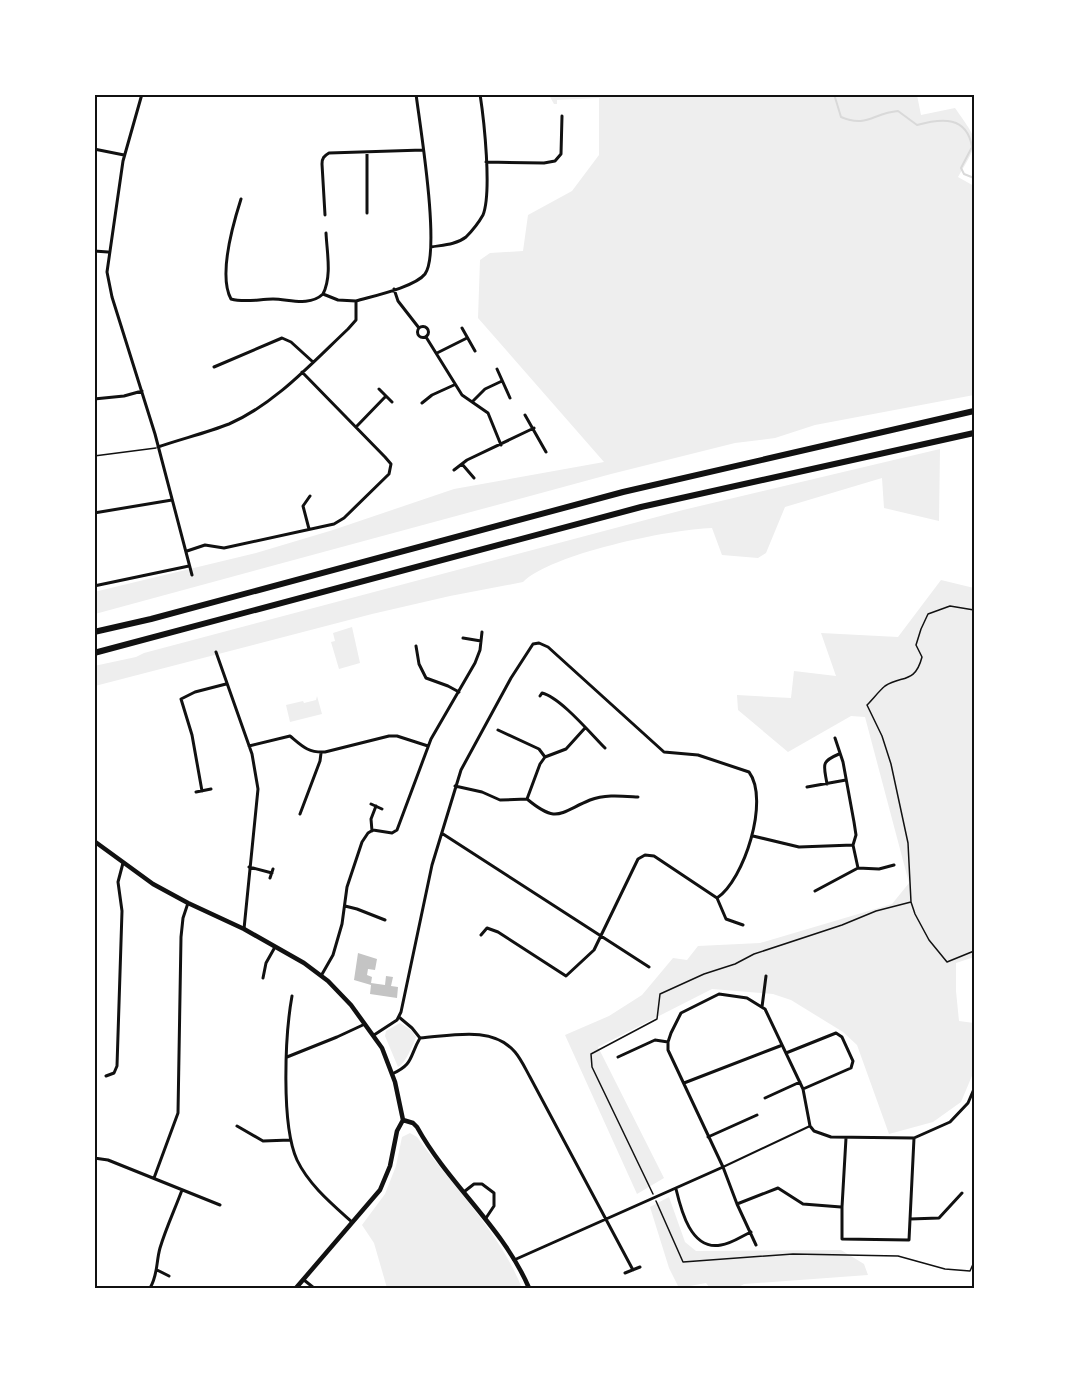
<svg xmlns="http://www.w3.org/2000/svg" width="1069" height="1383" font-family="'Noto Sans',sans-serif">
<rect width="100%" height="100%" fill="#fff"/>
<path fill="#eee" d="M549,95H917L921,115L955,108C980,144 980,139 958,177L974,186V395L815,425L775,438L735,443L611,474L95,614L94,592L256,553L333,530L454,489L604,462L478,318L480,260L490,253L523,251L528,215L572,191L599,155V98L557,100V104H554Z
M940,449L939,521L884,508L882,478L785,507L766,553L758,558L722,555L712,528C670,529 551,554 523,582L450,596L372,614L95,686L94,666L136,657L144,653L683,510Z
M941,580L974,588V957L956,963V991L959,1021L974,1023V1071L961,1102L933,1122L889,1134L857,1045L843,1032L791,1000L773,994L712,989L598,1047L664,1178L637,1194L565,1035L609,1016L642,995L673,958L687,960L698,946L760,943L892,904L909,883L865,717L851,716L788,752L738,710L737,695L791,698L794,671L836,676L821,633L898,637Z
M352,627L360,663L339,669L331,642L335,641L333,633Z
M317,696L322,714L290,722L286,705L303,701L304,703L316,700Z
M400,1023L411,1030L416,1037C413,1045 405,1064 398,1067L385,1036L386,1031Z
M410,1133L417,1137C453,1187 499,1231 522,1288H387L374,1243L362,1225L385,1194L396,1166L402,1137Z
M669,1197L685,1242L696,1251L841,1250L864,1264L868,1275L744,1284L737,1288H710L706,1283L679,1288L669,1268L650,1207Z"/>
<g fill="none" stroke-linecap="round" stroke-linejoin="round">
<path stroke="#d9d9d9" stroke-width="2" d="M834,94L841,117C867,128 873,113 898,111L917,125C942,118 967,116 972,147L961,168L964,174L974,178"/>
</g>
<path fill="#c4c4c4" d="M358,953L377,959L375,970L368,969L367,975L372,977L371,983L385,985L386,976L393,977L391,986L398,987L397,998L370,994L371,985L354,980Z"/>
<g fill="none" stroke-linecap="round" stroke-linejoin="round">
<path stroke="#111" stroke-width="1.5" d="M974,610L950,606L928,614L921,629L916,645L922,657C915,684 902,675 885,686C879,691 873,699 867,705L882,736L891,764L908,843L911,902L915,914L929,940L947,962L974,951
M653,1194L592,1067L591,1054L657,1019L660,994L704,974L735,964L754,954L842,925L876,911L911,902
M656,1201L683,1262L793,1254L898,1256L945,1269L970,1271L974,1262"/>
<path stroke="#111" stroke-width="1.5" d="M94,456L156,448"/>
<path stroke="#111" stroke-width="2" d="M723,1167L810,1126"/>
<path stroke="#111" stroke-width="3" d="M142,94L123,161L107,272L112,297L155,434L192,575
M94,149L124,155
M367,152V213
M486,162L544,163L555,161L561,154L562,116
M241,199C233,224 218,275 231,299C245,303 259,299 273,299C289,299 309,307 323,294L338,300L356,301
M325,215L322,164C322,158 324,156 329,153L423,150
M431,247C442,245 456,245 466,237C472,231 479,222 483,215C492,192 484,120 480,94
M94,251L108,252
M394,289L398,301L419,328
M323,294C332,276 327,253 326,233
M417.5 332a5.5 5.5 0 1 1 11 0a5.5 5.5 0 1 1-11 0Z
M462,328L475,351
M426,337L462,395L488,413L501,445
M437,353L467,338
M214,367L282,338L291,342L313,362
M497,369L510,398
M379,389L392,402
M94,399L124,396L142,391
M473,401L485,389L502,381
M422,403L432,395L454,385
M525,415L546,452
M356,427L386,396
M158,447C181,439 206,433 229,424C275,404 312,363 348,329L356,320V301C373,296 415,287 425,274C441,252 420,126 416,94
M462,464L474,478
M454,470L467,460L534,428
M94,513L172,500
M309,529L303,506L310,496
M187,551L205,545L224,548L334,524L344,518L389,474L391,464L385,457L302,372
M94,586L189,566
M463,638L481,641
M416,646L419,664L426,678L448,686L459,692
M216,652L252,754L258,789L244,929
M540,696L542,693C560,697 591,734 605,748
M498,730L539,749L545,757
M249,746L290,736C302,746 308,753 325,752L389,736H397L428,746
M827,784C824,765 820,762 839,754
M455,786L482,792L500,800L527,799L540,764L545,757L566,749L585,728
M807,787L846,780
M202,791L192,735L181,699L195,692L226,684
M196,792L211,789
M527,799C557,824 559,813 590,800C605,794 622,796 638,797
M371,804L382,809
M300,814L320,761L321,753
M372,831L371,819L376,806
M443,834L649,967
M753,836L799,847L853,845
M249,867L272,873
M858,868L879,869L894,865
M270,878L273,869
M815,891L858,868L853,845L856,835L854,822L843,762L835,738
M345,906L357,909L385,920
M481,935L487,928L498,932L566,976L594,950L638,859L645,855L654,856L717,898L726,919L743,925
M321,976L333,955L342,924L347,887L362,842L368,833L373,830L392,833L397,830L431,739L475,663L480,650L482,632
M263,978L266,963L275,947
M292,996C285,1035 281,1125 297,1160C309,1185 332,1204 352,1222
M762,1007L766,976
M399,1017L412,1028L420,1038
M374,1035L397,1020L401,1012L432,865L461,770L511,678L533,644L539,643L548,647L664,752L698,755L749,772C770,800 744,880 717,898
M420,1038C451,1036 492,1025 515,1052C521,1059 525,1068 530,1077L633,1270
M786,1053L836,1033L842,1037L853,1061L851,1068L803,1089
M287,1057L337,1037L365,1024
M618,1057L655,1040L668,1042
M392,1074C414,1064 409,1057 420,1038
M106,1076L114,1073L117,1066L122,911L118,882L123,863
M684,1083L780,1046
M765,1098L800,1082
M237,1126L263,1141L290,1140
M708,1137L757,1115
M846,1138L842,1207V1239L909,1240L914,1138
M94,1158L108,1160L220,1205
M154,1178L178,1113L181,937L183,918L188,903
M676,1189C681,1210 691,1251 721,1245C731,1244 742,1236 751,1232
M465,1191L474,1184H482L494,1193V1206L486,1218
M737,1204L778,1188L803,1204L841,1207
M910,1219L939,1218L962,1193
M756,1245L737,1204L723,1167L668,1050V1042L671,1033L681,1013L719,994L747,998L765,1009L803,1089L810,1126L814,1131L831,1137L914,1138L950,1122L968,1103L974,1089
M514,1260L723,1167
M157,1270L169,1276
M625,1273L640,1267
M304,1280L314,1288
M150,1288C158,1275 156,1262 160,1248C166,1228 175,1209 182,1190"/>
<path stroke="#111" stroke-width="4.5" d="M94,841L153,884L188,903L244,929L304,963L328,981L351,1005L382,1048L395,1082L403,1120L397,1131L390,1166L380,1190L296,1288
M403,1120L413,1123L417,1127C449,1185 503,1227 529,1288"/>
<path stroke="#111" stroke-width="6" d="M94,632L151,619L623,492L974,411
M94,653L641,507L974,433"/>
</g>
<rect width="1069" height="1383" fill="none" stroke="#ffffff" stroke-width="192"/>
<rect x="96" y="96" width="877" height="1191" fill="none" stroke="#111" stroke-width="2"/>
</svg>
